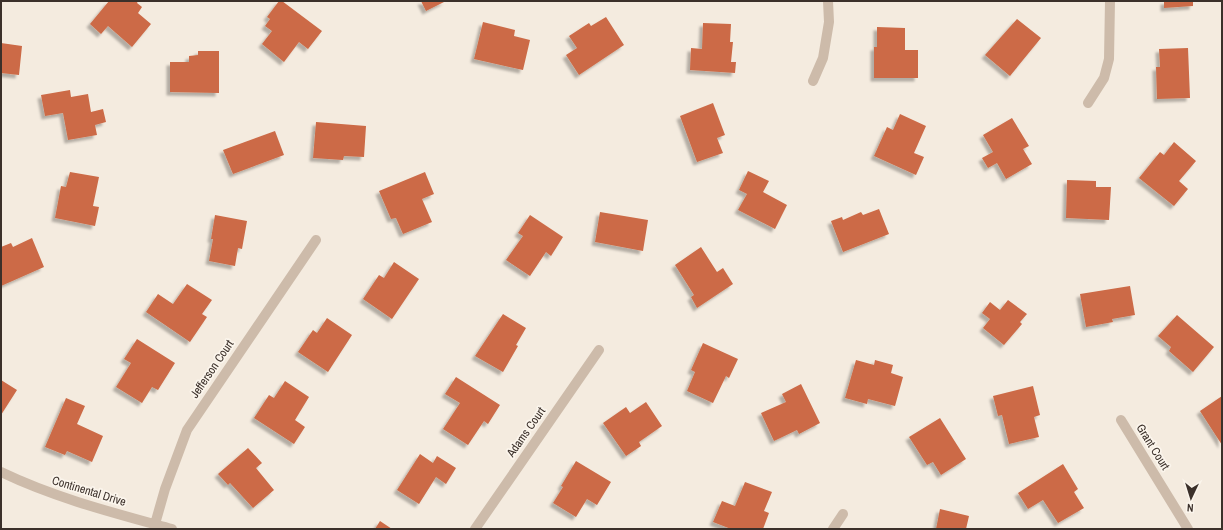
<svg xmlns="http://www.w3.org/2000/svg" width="1223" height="530" font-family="'Archivo Narrow',sans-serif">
<defs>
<filter id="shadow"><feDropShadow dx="-3.5" dy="3.5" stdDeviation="1" flood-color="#0004"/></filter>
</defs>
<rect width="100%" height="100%" fill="#f4ebdf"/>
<path fill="#cc6a46" filter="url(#shadow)" d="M109,1H138L137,3L142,7L138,13L151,24L132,47L108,26L101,34L90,24Z
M279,1H282L322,31L308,49L299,42L284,62L262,44L272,31L265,26L270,19L267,17Z
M421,1H446L426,11Z
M1164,1H1193V6L1164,8Z
M606,17L624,45L579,75L566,55L577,48L569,36L589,23L591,26Z
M1017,19L1041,38L1010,76L985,55Z
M483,22L515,30L514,36L530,40L523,70L474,59Z
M703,23L731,24L730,42H733L731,62H736L735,73L690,70L691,48L702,49Z
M877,27L905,28V50H918V78H874V47H877Z
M1,43L22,46L19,75L1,73Z
M1188,48L1190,98L1157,99L1156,67H1160L1159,49Z
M198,51H219V93L170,92V62H189V56L198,55Z
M70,90L71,97L88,94L91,112L103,109L106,122L95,125L97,135L68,140L63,113L45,116L41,95Z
M713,103L725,135L717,138L723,153L697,162L680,116Z
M900,114L926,126L914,153L924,157L916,175L874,156L887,127L893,130Z
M1012,118L1029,146L1023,149L1032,164L1006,179L997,163L988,168L982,158L993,152L983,135Z
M316,122L366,126L364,157L344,156L343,160L313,158Z
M275,131L284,155L233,174L223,150Z
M1174,142L1196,161L1179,181L1188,189L1174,206L1139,178L1160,152L1164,155Z
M748,171L769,181L763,192L787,205L775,229L738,210L747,194L739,190Z
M70,172L99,177L93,206L99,207L95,226L55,218L61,186L66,187Z
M425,172L434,194L422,199L432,222L403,234L396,218L391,219L379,191Z
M1067,180L1096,181V187H1111L1109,220L1066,218Z
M879,209L889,234L843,252L831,221L842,217L843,220L861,212L863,215Z
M600,212L648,220L643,251L595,242Z
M215,215L247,221L242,249L238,248L235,266L209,261L213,239H211Z
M530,215L563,237L551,256L546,252L530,276L506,260L523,236L518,233Z
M32,238L44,267L1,286V247L11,243L13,247Z
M701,247L717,272L723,268L733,284L697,308L691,297L694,295L675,265Z
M394,262L419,279L392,319L363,299L379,275L384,278Z
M187,284L212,300L202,314L207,317L190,342L146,312L158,294L173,304Z
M1130,286L1135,315L1112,319L1113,322L1086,327L1080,294Z
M1008,300L1027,314L1020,322L1022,324L1004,345L983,328L990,319L982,313L990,302L1000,310Z
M503,314L526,328L516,345L518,346L503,372L475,356Z
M1177,315L1214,347L1193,372L1169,351L1171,347L1158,336Z
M327,318L352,335L328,372L298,352L313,330L317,333Z
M137,339L175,363L158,390L152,387L142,403L116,387L131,363L124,359Z
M703,343L738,359L729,378L726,376L713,403L687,391L695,372L691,370Z
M856,360L874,365L875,360L893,365L891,373L903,377L895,406L868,399L867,404L845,398Z
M456,377L500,405L488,424L484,421L468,445L443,429L460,403L445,394Z
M1,380L17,390L1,415Z
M285,381L309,397L295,420L305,427L294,444L254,418L269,395L274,398Z
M801,384L820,423L799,434L797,430L774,441L761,413L786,402L782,394Z
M1033,386L1040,415L1034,417L1039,437L1009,444L1002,415L998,416L993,396Z
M1222,396V445L1200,411Z
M66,398L85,406L77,424L103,436L92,462L67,451L65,455L45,447Z
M646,402L662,426L639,442L641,446L626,456L603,423L626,407L630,413Z
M940,418L966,459L941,475L933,462L927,465L909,437Z
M248,448L262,463L256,468L274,490L253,508L230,483L228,485L218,474Z
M420,454L433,463L437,456L456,468L446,484L436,477L419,504L397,490Z
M576,461L611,482L597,505L587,499L576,517L553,503L563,487L561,486Z
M1063,464L1078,489L1074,492L1084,508L1058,523L1043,500L1028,509L1018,493Z
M745,482L772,492L764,511L769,513L763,529H731L713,522L722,501L735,506Z
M940,509L969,516L966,529H936Z
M380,521L392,529H375Z"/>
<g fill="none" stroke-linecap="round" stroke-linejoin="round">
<path stroke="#cdbbaa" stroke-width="10" d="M813,81L823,58L829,22L828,1
M1088,103L1104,78L1109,59L1110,1
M1121,420L1188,529
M1,472C55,498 114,513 172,529
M155,524L165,489L187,430L316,240
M475,529L599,350
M833,529L843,514"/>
</g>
<g text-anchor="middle" stroke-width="3.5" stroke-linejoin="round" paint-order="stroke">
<g font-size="12" fill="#3b302a" stroke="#fbf5ec">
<text transform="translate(212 369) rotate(-56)" y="4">Jefferson Court</text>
<text transform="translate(526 432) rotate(-55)" y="4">Adams Court</text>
<text transform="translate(1153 447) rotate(58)" y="4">Grant Court</text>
<text transform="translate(89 491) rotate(17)" y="4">Continental Drive</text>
</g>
</g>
<rect width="1223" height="530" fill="none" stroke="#3b302a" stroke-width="4"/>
<g transform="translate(1191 498) rotate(184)" stroke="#fbf5ec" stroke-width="3" paint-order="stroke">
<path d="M0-3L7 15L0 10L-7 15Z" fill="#3b302a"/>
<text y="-6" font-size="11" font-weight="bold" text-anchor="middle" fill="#3b302a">N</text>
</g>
</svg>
